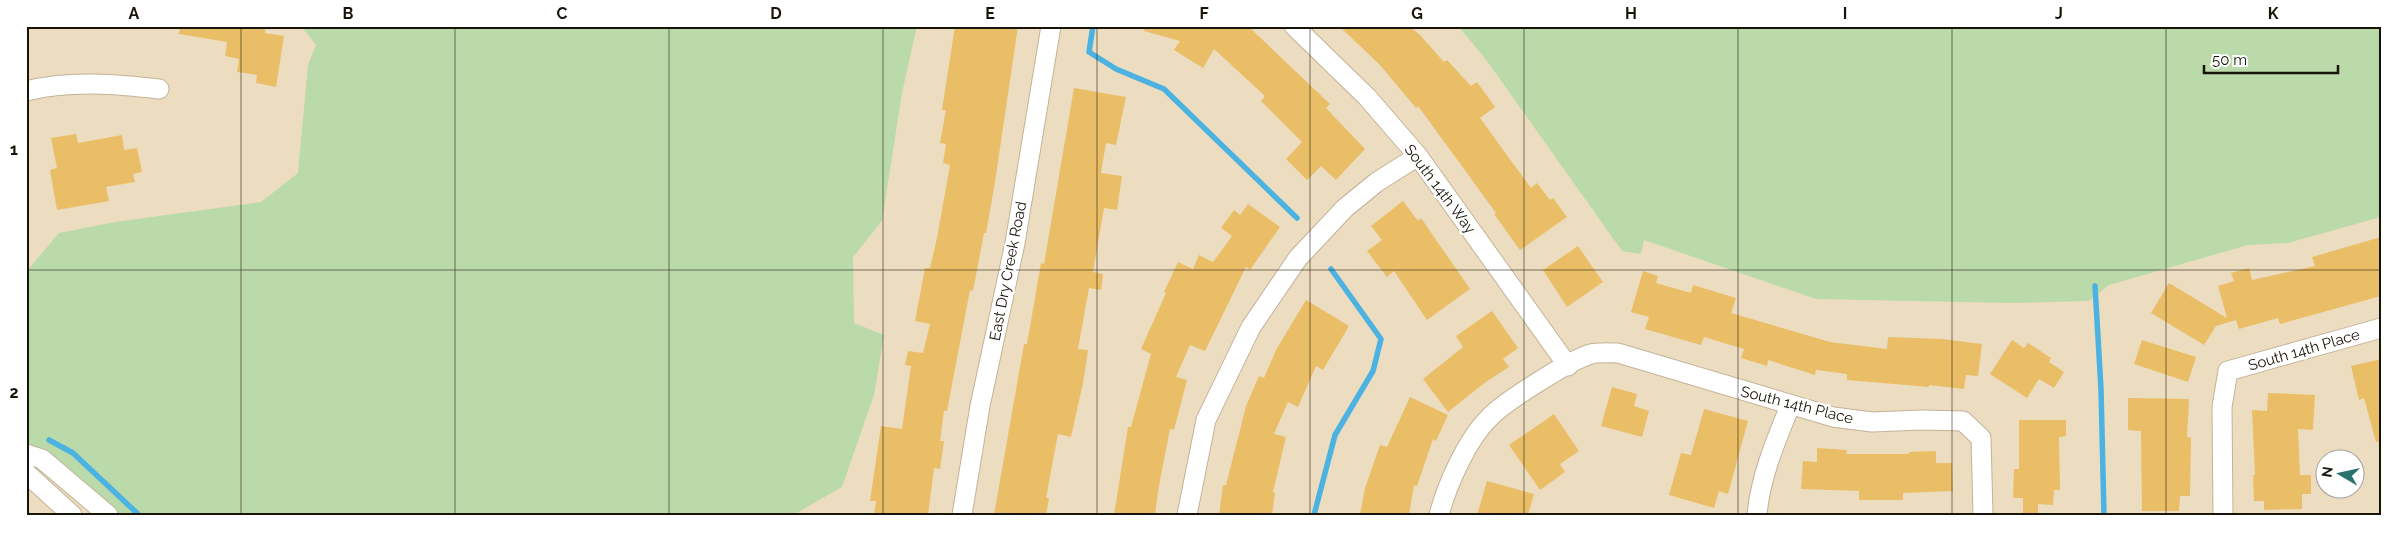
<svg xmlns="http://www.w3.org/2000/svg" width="2407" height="541" font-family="Raleway,sans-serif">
<rect width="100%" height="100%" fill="#edddc0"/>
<path fill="#bbdaaa" d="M301,26H917L902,93L882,221L853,257L854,323L884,335L874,395L842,487L793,515H114L26,441V272L59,233L115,222L261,202L298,173L308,65L316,45Z
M1458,26H2381V217L2288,243L2248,245L2109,285L2089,301L2012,303L1816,299L1644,240L1641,254L1622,251L1487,61Z"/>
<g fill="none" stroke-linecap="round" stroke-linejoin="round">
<path stroke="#4bb2e2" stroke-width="5.5" d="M1093,26L1089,52L1116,69L1164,89L1297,218
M2095,286L2101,389L2104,515
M49,440L73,453L139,515
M26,513L28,515
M1314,515L1335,435L1373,371L1381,339L1331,269"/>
</g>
<path fill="#e9be67" d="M180,26H266L265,33L284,36L276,87L256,83L257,75L237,72L239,59L225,56L227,42L179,34Z
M955,26H1018L995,182L986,233H984L973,291L970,290L947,411H944L940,441H944L940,469L934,468L928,515H874L876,501H870L881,426L902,429L911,366L905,365L908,351L923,353L930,324L915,321L925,268H930L937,238L950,165L943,163L946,144L940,143L946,110H942Z
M1144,26H1248L1330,104L1326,108L1365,149L1336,180L1321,166L1307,180L1286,159L1302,142L1261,101L1265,96L1214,49L1203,68L1174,50L1180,41L1144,31Z
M1339,26H1409L1420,35L1444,62L1447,60L1471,86L1477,82L1495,107L1480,118L1531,188L1537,183L1550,200L1553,198L1567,217L1520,250L1494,214L1496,213L1418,106L1416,108L1379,64Z
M1074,88L1126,97L1116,145L1106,143L1101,173L1122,176L1117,210L1104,208L1093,272L1103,274L1101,290L1089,288L1078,349L1088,350L1083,383L1071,437L1058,434L1046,498H1049L1046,515H994L1024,344H1027L1041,263L1044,264Z
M76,134L78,143L122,135L124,150L137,148L142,172L133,174L135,182L106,187L109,201L57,210L50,170L57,168L51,138Z
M1403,201L1418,221L1421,218L1470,289L1427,320L1394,271L1387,277L1367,251L1382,240L1371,226Z
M1248,204L1280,227L1250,270L1246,267L1205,351L1190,345L1176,377L1187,380L1174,430L1170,429L1158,491L1155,515H1114L1128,427H1131L1151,354L1141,349L1166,293L1164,292L1178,262L1193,269L1199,255L1213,262L1232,236L1221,228L1234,210L1240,215Z
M2381,237V296L2280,324L2278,318L2239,329L2236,320L2216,326L2204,345L2151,313L2169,283L2227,318L2218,286L2234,281L2231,273L2249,268L2252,280L2315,266L2312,257Z
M1578,246L1603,282L1567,307L1543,270Z
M1643,271L1658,276L1656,283L1691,293L1693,285L1736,298L1731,313L1830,342L1887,349L1888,337L1942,339L1982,344L1978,376L1966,375L1964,389L1929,385V387L1847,380V374L1816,370L1815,375L1768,360L1767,366L1741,358L1744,349L1704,337L1701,345L1645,329L1649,317L1631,312Z
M1306,300L1349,326L1323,370L1316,366L1298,407L1288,402L1274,434L1286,437L1273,492L1275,493L1272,515H1219L1223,485H1226L1246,406L1259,376L1264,378L1276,350Z
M1492,311L1518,348L1503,359L1509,367L1487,381L1448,412L1423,379L1463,347L1456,336Z
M2012,340L2024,348L2028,343L2051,358L2049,362L2064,372L2054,388L2039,379L2027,398L1990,374Z
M2142,340L2196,357L2188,382L2134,364Z
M2381,359V442H2376L2364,398L2359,400L2351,366Z
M1612,387L1637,394L1634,406L1649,411L1642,437L1601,426Z
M2268,393L2315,395L2313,430L2298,429L2300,475H2311V494H2302V509L2264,510V501H2254L2253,475H2255L2252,410L2267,411Z
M1410,397L1448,415L1436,441L1433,439L1417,486L1414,485L1409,515H1360L1365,488L1380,445L1387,447Z
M2128,398L2189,399L2187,437L2191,438L2190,496H2180L2179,511H2142L2141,431L2128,430Z
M1704,409L1748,421L1728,494L1719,491L1714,508L1669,495L1681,453L1691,455Z
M1554,414L1579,451L1560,464L1565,472L1540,490L1509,445Z
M2019,420H2066V436L2059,437L2060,490H2054L2053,505L2038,504V514L2023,513V498H2013L2014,469H2019Z
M1817,448L1847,450L1846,454H1909V452L1936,451V463H1952L1953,491L1903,493V500H1859V491L1801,489L1803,461L1817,462Z
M1487,481L1534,494L1528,515H1477Z"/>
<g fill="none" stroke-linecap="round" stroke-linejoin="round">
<g stroke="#c2b397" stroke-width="21">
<path id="minor" d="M1294,26L1367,97L1418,156L1568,366
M26,91C69,80 116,84 159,89
M26,454L42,459L108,515
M26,473L72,515
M962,515L980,406L1015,243L1051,26
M1187,515L1206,420L1251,327L1298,258L1345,208L1377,182L1418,156
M1439,515C1447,485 1467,439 1490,417C1504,402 1572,359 1591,354C1599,352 1609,353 1618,353L1833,417L1872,422L1922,420L1963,421L1981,438L1983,515
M1757,515C1760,478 1776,440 1790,406
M2223,515L2222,407L2228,371L2381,328"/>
</g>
<use href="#minor" stroke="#fff" stroke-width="19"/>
</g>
<path fill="none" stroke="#191409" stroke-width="1" stroke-opacity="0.55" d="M241,26V515M455,26V515M669,26V515M883,26V515M1097,26V515M1310,26V515M1524,26V515M1738,26V515M1952,26V515M2166,26V515M26,270H2381"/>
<g text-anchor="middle" stroke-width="5" stroke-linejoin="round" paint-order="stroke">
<g font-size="15" fill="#191409" stroke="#fff">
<text transform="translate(1440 189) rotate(53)" y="5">South 14th Way</text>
<text transform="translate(1008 271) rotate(-79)" y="5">East Dry Creek Road</text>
<text transform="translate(2304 350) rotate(-16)" y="5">South 14th Place</text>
<text transform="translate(1797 405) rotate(14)" y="5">South 14th Place</text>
</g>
</g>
<rect width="2407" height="541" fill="none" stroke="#ffffff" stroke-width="55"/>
<g transform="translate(2340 474) rotate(279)"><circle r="24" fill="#ffffff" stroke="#a3a19d"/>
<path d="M0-4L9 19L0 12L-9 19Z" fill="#28716d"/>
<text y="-8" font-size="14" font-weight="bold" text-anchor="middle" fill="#191409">N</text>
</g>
<path d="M2204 65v8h134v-8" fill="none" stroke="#191409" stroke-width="2.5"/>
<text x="2212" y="65" font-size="15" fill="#191409" stroke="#ffffff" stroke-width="4" paint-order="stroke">50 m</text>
<rect x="28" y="28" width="2352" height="486" fill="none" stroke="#191409" stroke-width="2"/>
<g font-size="16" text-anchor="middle" font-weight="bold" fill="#191409">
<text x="134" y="19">A</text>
<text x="348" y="19">B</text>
<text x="562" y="19">C</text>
<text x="776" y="19">D</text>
<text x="990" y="19">E</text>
<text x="1204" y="19">F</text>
<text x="1417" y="19">G</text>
<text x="1631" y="19">H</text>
<text x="1845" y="19">I</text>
<text x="2059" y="19">J</text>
<text x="2273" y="19">K</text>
<text x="14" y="155">1</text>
<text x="14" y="398">2</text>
</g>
</svg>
